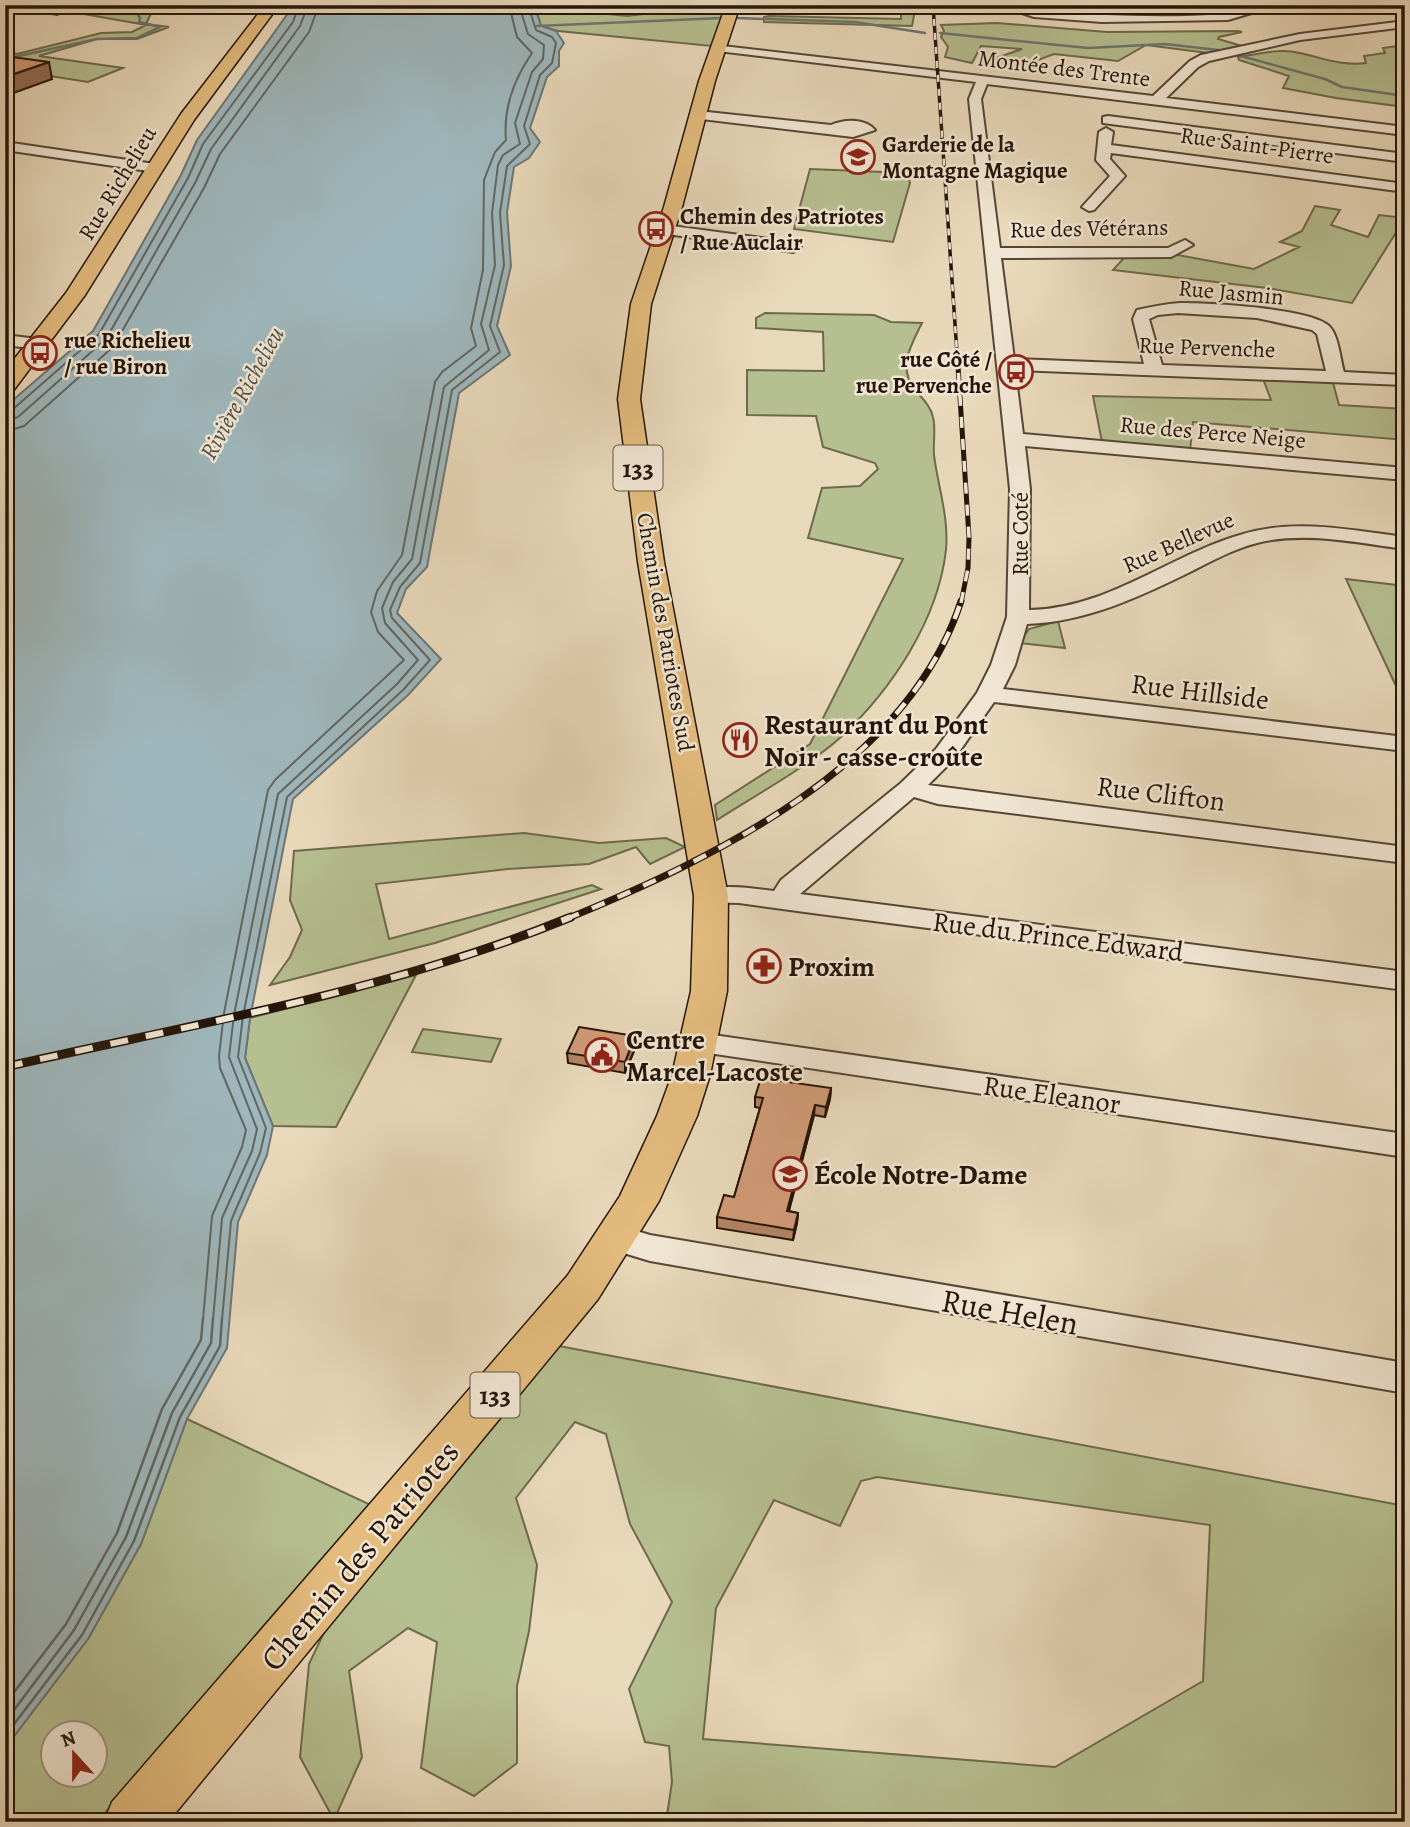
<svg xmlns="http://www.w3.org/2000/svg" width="1410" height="1827" font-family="Alegreya,serif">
<rect width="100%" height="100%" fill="#e9d9bb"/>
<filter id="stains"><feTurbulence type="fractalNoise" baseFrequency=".00286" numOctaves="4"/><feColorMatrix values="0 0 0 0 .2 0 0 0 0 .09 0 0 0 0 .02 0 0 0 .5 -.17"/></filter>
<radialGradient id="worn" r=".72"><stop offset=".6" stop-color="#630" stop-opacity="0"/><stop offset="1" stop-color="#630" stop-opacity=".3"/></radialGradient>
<path fill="#b6bf90" stroke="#6d6a4c" stroke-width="2" fill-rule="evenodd" d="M82,5H167L154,7L146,24L169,27L137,39H97L39,56L123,68L88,82L5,69V50L17,54L101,33L132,32L146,25L72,12Z
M535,5L598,7L608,14L627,16L669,11L724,14L712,46L558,31L541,26Z
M901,5H916L912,26L764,22V17L769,16L901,19Z
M997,23L1107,32L1238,31L1242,32L1219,37L1218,39L1242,46L1208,53L1146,45L1118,61L1054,54L1016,68L979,64L1022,49L981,46L972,63L945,57L948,47L941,37L944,31L941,25Z
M1405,45V107L1336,98L1283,88L1289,76L1239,60L1238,57C1258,54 1279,48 1300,53C1323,58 1341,66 1366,63L1364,56L1385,53L1383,48Z
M810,169L907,173L910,183L893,242L794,229Z
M1315,206L1340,210L1331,225L1368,237L1379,215L1405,218L1352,303L1267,288L1113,270L1134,247L1254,269L1299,247L1280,242L1302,231Z
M765,313L874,315L891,322L922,323C910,347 897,368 916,391C923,399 931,407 933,417C936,429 933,443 934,455C938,487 949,517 946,550C938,620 892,689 841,737C809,766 754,796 717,820L715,805L810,744L903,559L808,538L822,488L860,486L878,469L875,463L823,447L816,416L747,415V370L824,371L823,332L756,328V318Z
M1262,376L1332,379L1339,405L1405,409V440L1193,422L1190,451L1102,442L1093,396L1271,400Z
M1346,579L1405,586V685L1395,684Z
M1058,621L1065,648L1019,643L1029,629Z
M524,833L599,843L666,838L685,847L650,864L636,847L589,864L508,869L376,884L389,939L592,885L601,889L435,943L270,985L290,957L302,930L290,900L294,851Z
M416,975L336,1127L273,1126L245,1058L250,1018Z
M423,1029L501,1039L491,1062L412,1052Z
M559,1346L1405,1506V1822H666L672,1782L669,1746L645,1742L629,1689L672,1602L630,1524L606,1434L575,1422L516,1498L537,1565L529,1631L517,1686V1763L474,1796L421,1768L437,1642L408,1628L349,1671L362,1757L334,1820L300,1757L309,1664L330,1620ZM877,1477L1210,1525L1203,1681L1055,1767L703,1739L716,1608L774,1500L840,1526L861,1481Z
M187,1419L373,1506L97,1822H5V1748L88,1639L141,1544ZM52,1732H94V1774H52Z"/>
<path fill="#9eb7bc" stroke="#6d7674" stroke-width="2" d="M294,5H534L541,26L556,31L564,43L559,51V66L547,77L530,128L540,142L529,158L514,167L507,212L511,266L497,326L510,355L459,393L427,567L406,589L397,613L441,659L408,695L293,799L250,1018L245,1058L273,1126L267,1155L238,1222L227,1348L187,1419L141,1544L88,1639L5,1748V407L93,331L181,175L197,140Z"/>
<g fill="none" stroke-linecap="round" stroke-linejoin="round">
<path stroke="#616662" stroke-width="2" d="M5,412L12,410L99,334L188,178L203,144L293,22L299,5
M5,421L18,417L106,339L195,183L211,149L300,26L308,5
M5,432L24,426L113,347L204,188L220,154L309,32L319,5
M203,1320L212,1216L242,1147L246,1130L220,1068L219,1056L224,1013L268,790L275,780L404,660L378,632L371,612L377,591L402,555L435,382L442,372L476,346L471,328L483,270L484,180L495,152L506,140C503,108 514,79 532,53L517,37L509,5
M213,1320L222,1218L252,1151L257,1129L229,1057L234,1015L278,794L397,684L418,660L385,623L382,608L393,582L412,559L444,387L489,350L481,324L495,265L492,213L498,165L503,155L520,144L515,123L532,72L543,59L544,45L528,34L519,5
M222,1320L231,1221L260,1153L266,1128L238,1057L243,1016L287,797L403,690L430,660L392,618L390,610L400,587L420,563L452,390L500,352L490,326L504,265L500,213L507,166L530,144L524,126L540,75L552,63L556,43L552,37L536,30L528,5"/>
<path stroke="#616662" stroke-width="2.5" d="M5,1704L66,1624L117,1533L162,1409L201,1340L203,1318
M5,1722L74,1630L126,1537L172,1413L211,1343L213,1318
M5,1736L82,1635L134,1541L180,1417L220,1346L222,1318"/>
<path stroke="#6d7674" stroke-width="2.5" d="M736,18L855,22L925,33
M537,26L722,18
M940,33L1088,48L1165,44L1218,50
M1237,55L1325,79L1342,87L1405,96
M5,59L97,39L137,38L160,27L139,22L140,18L134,9"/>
<g stroke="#554635" stroke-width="4">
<path id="minor" d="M10,5L56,7L76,5L57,14Z
M1021,5H1031L1032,9L1036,11C1098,15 1162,19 1225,14C1244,12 1259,5 1278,5L1228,20L1102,22L1034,17L1022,13Z
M1405,21V27L1300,40L1209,61L1198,67L1166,98L1405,127V135L987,84L981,99L1000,248H1168L1185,240L1193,245L1171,257L1001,258L1014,359L1144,364L1133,319L1137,310C1151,307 1165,304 1180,303C1208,303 1310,308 1329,326C1339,336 1340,359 1344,372L1405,375V385L1015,370L1023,434L1405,468V480L1025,446L1030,489L1029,610C1107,609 1168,556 1240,535C1294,518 1350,530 1405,537V549C1357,543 1305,531 1257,543C1233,549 1210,562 1188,573C1137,598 1085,622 1027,624L1015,665L1003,689L1405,737V751L994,702L954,759L928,785L1405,847V863L938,804L914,797L800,894L1405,972V990L812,913L739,903L701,902L697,896L701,890C725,884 750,888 774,891L781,880L901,783L936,749L977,693L991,665L1007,617L1010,489L969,99L976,82L718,51L714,49V45L1153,96L1190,61L1201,55L1300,34ZM1178,313L1257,318L1312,330L1317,334L1326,371L1162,365L1149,319L1158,315Z
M698,111L831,125C844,119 865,118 875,130L853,137L693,118V112Z
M1108,116L1405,154V162L1103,123V117Z
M1106,128L1113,132L1111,145L1405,184V192L1111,153L1110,159L1125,176L1094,210L1089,211L1082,207L1110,176L1096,160L1099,132Z
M5,142L155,164L162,168L155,172L5,150Z
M665,225L793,242L801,247L793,252L660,233L657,230L660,227Z
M5,335L38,339L47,344L38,349L5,345Z
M699,1033L1405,1134V1157L688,1050L684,1043L688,1036Z
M616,1225L650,1235L1405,1363V1393L650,1261L604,1247L599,1238L604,1229Z"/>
</g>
<g stroke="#241508" stroke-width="3">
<path id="major" d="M5,5H15L5,11Z
M265,5H279L194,120L85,295L13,391L5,393V371L66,293L181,114Z
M726,5H740L715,81L682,207L651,304L640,399L664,562L728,896L727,991L710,1075L697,1116L659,1201L598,1299L168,1822H104L112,1802L568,1275L620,1196L657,1116L672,1075L691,991L694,896L638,562L618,399L631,304L664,207L699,81Z"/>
</g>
<use href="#minor" fill="#f1e6d3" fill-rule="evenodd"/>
<use href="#major" fill="#e4bc7e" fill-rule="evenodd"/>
<g stroke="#241508" stroke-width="3.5">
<path id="rail-far3" d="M933,5L957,353"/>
</g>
<g stroke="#241508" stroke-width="5">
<path id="rail-far2" d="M957,351L969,537L968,568L961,603"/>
</g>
<g stroke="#241508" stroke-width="7">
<path id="rail-far1" d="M566,919C715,858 908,766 961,601"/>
</g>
<g stroke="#241508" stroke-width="9">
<path id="rail" d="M5,1067C194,1024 391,991 571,917"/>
</g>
<use href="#rail-far3" stroke="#f1e6d3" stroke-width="2.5" stroke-dasharray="7" stroke-linecap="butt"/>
<use href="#rail-far2" stroke="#f1e6d3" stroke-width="3.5" stroke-dasharray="11" stroke-linecap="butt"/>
<use href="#rail-far1" stroke="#f1e6d3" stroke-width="4.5" stroke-dasharray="14" stroke-linecap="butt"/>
<use href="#rail" stroke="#f1e6d3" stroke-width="6" stroke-dasharray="18" stroke-linecap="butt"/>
</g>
<path fill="#b48566" stroke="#241508" stroke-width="2" d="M635,1036L636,1046L625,1073L568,1063L567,1053Z
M831,1088L830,1099L825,1117L814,1115L789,1211L798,1213L797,1223L793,1240L717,1228V1217L734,1197L760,1108L755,1107V1097Z"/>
<path fill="#926c53" stroke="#241508" stroke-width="2" d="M49,62L52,79L5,96V77Z
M635,1036L636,1046L625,1073V1062Z
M831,1088L830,1099L825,1117L826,1107Z
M815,1105L814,1115L786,1221L787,1211Z
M798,1213L797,1223L793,1240L794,1230Z"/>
<path fill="#d19b77" stroke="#241508" stroke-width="2" d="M5,56L49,62L5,77Z
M579,1027L635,1036L625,1062L567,1053Z
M761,1078L831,1088L826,1107L815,1105L787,1211L798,1213L794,1230L717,1217L724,1195L734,1197L763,1098L755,1097Z"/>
<defs>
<g id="school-ring" transform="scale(1.75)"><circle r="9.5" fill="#f1e6d3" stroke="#8f2418" stroke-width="1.5"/><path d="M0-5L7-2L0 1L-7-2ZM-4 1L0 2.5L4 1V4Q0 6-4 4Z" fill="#8f2418"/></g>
<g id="bus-ring" transform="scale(1.75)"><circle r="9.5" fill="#f1e6d3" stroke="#8f2418" stroke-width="1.5"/><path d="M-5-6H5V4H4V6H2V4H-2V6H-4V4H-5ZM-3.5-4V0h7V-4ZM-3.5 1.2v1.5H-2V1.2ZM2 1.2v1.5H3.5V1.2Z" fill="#8f2418"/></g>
<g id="restaurant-ring" transform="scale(1.75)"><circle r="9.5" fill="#f1e6d3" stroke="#8f2418" stroke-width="1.5"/><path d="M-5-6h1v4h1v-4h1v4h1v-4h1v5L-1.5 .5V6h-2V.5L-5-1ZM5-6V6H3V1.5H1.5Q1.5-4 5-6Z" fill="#8f2418"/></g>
<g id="pharmacy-ring" transform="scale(1.75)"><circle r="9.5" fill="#f1e6d3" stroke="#8f2418" stroke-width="1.5"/><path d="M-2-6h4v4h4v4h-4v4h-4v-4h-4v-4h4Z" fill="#8f2418"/></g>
<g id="civic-ring" transform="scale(1.75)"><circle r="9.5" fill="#f1e6d3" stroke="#8f2418" stroke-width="1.5"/><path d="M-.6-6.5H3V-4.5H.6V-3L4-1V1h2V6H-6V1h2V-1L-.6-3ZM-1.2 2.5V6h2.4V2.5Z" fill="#8f2418"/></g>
</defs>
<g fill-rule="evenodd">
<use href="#school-ring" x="858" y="157"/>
<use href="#bus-ring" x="656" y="229"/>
<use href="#bus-ring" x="40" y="353"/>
<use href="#bus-ring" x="1016" y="372"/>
<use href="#restaurant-ring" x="740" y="740"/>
<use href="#pharmacy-ring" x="764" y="966"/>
<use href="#civic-ring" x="602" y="1055"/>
<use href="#school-ring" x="790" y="1174"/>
</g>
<g text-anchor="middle" stroke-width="5" stroke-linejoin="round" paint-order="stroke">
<g font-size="23" fill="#241508" stroke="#f1e6d3">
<text transform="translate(1064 68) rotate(7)" y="8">Montée des Trente</text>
<text transform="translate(1257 145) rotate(8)" y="8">Rue Saint-Pierre</text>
<text transform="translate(117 183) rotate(-59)" y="8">Rue Richelieu</text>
<text transform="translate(1089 228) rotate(-1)" y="8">Rue des Vétérans</text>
<text transform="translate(1231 292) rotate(5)" y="8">Rue Jasmin</text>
<text transform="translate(1207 347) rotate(2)" y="8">Rue Pervenche</text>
<text transform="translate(1213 432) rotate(5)" y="8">Rue des Perce Neige</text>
<text transform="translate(1020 534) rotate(-90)" y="8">Rue Coté</text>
<text transform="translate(1178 542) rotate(-24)" y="8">Rue Bellevue</text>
<text transform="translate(666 632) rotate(80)" y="8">Chemin des Patriotes Sud</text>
</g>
<g font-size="23" font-weight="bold" fill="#241508" stroke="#f1e6d3" text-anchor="start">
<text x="882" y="152">Garderie de la<tspan x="882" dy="26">Montagne Magique</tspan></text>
<text x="680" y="224">Chemin des Patriotes<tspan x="680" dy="26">/ Rue Auclair</tspan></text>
<text x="64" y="348">rue Richelieu<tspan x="64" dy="26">/ rue Biron</tspan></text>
<text x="992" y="367" text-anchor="end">rue Côté /<tspan x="992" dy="26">rue Pervenche</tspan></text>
</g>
<g font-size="24" font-style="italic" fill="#4f4e47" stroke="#f1e6d3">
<text transform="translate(242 393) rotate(-61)" y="8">Rivière Richelieu</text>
</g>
<g fill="#f1e6d3" stroke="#625445" stroke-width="2">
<rect x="613.5" y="445.5" width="49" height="45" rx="5"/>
<rect x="470.5" y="1372.5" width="49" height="45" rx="5"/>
</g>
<g font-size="26" font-weight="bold" fill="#241508">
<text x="638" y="477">133</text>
<text x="495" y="1404">133</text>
</g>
<g font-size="28" fill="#241508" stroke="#f1e6d3">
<text transform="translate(1200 691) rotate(7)" y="10">Rue Hillside</text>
<text transform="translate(1161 793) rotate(7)" y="10">Rue Clifton</text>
<text transform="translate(1058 936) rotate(7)" y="10">Rue du Prince Edward</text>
<text transform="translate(1052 1094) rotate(8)" y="10">Rue Eleanor</text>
</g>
<g font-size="28" font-weight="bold" fill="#241508" stroke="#f1e6d3" text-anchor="start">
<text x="764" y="734">Restaurant du Pont<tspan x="764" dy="32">Noir - casse-croûte</tspan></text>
<text x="788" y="976">Proxim</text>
<text x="626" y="1049">Centre<tspan x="626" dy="32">Marcel-Lacoste</tspan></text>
<text x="814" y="1184">École Notre-Dame</text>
</g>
<g font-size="33" fill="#241508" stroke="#f1e6d3">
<text transform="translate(1010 1311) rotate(10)" y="12">Rue Helen</text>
<text transform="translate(359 1555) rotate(-50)" y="12">Chemin des Patriotes</text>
</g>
</g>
<rect width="1410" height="1827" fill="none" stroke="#e9d9bb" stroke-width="28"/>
<rect x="7" y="7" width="1396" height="1813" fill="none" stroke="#241508" stroke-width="3.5"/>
<rect x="14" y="14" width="1382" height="1799" fill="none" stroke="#241508" stroke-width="2"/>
<g transform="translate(74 1754) rotate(339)"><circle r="33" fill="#f1e6d3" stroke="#9f9282" stroke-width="2"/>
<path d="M0-5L12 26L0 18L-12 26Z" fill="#8f2418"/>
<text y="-10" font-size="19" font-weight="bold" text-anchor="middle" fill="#241508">N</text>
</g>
<rect width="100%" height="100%" filter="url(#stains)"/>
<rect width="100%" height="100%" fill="url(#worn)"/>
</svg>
